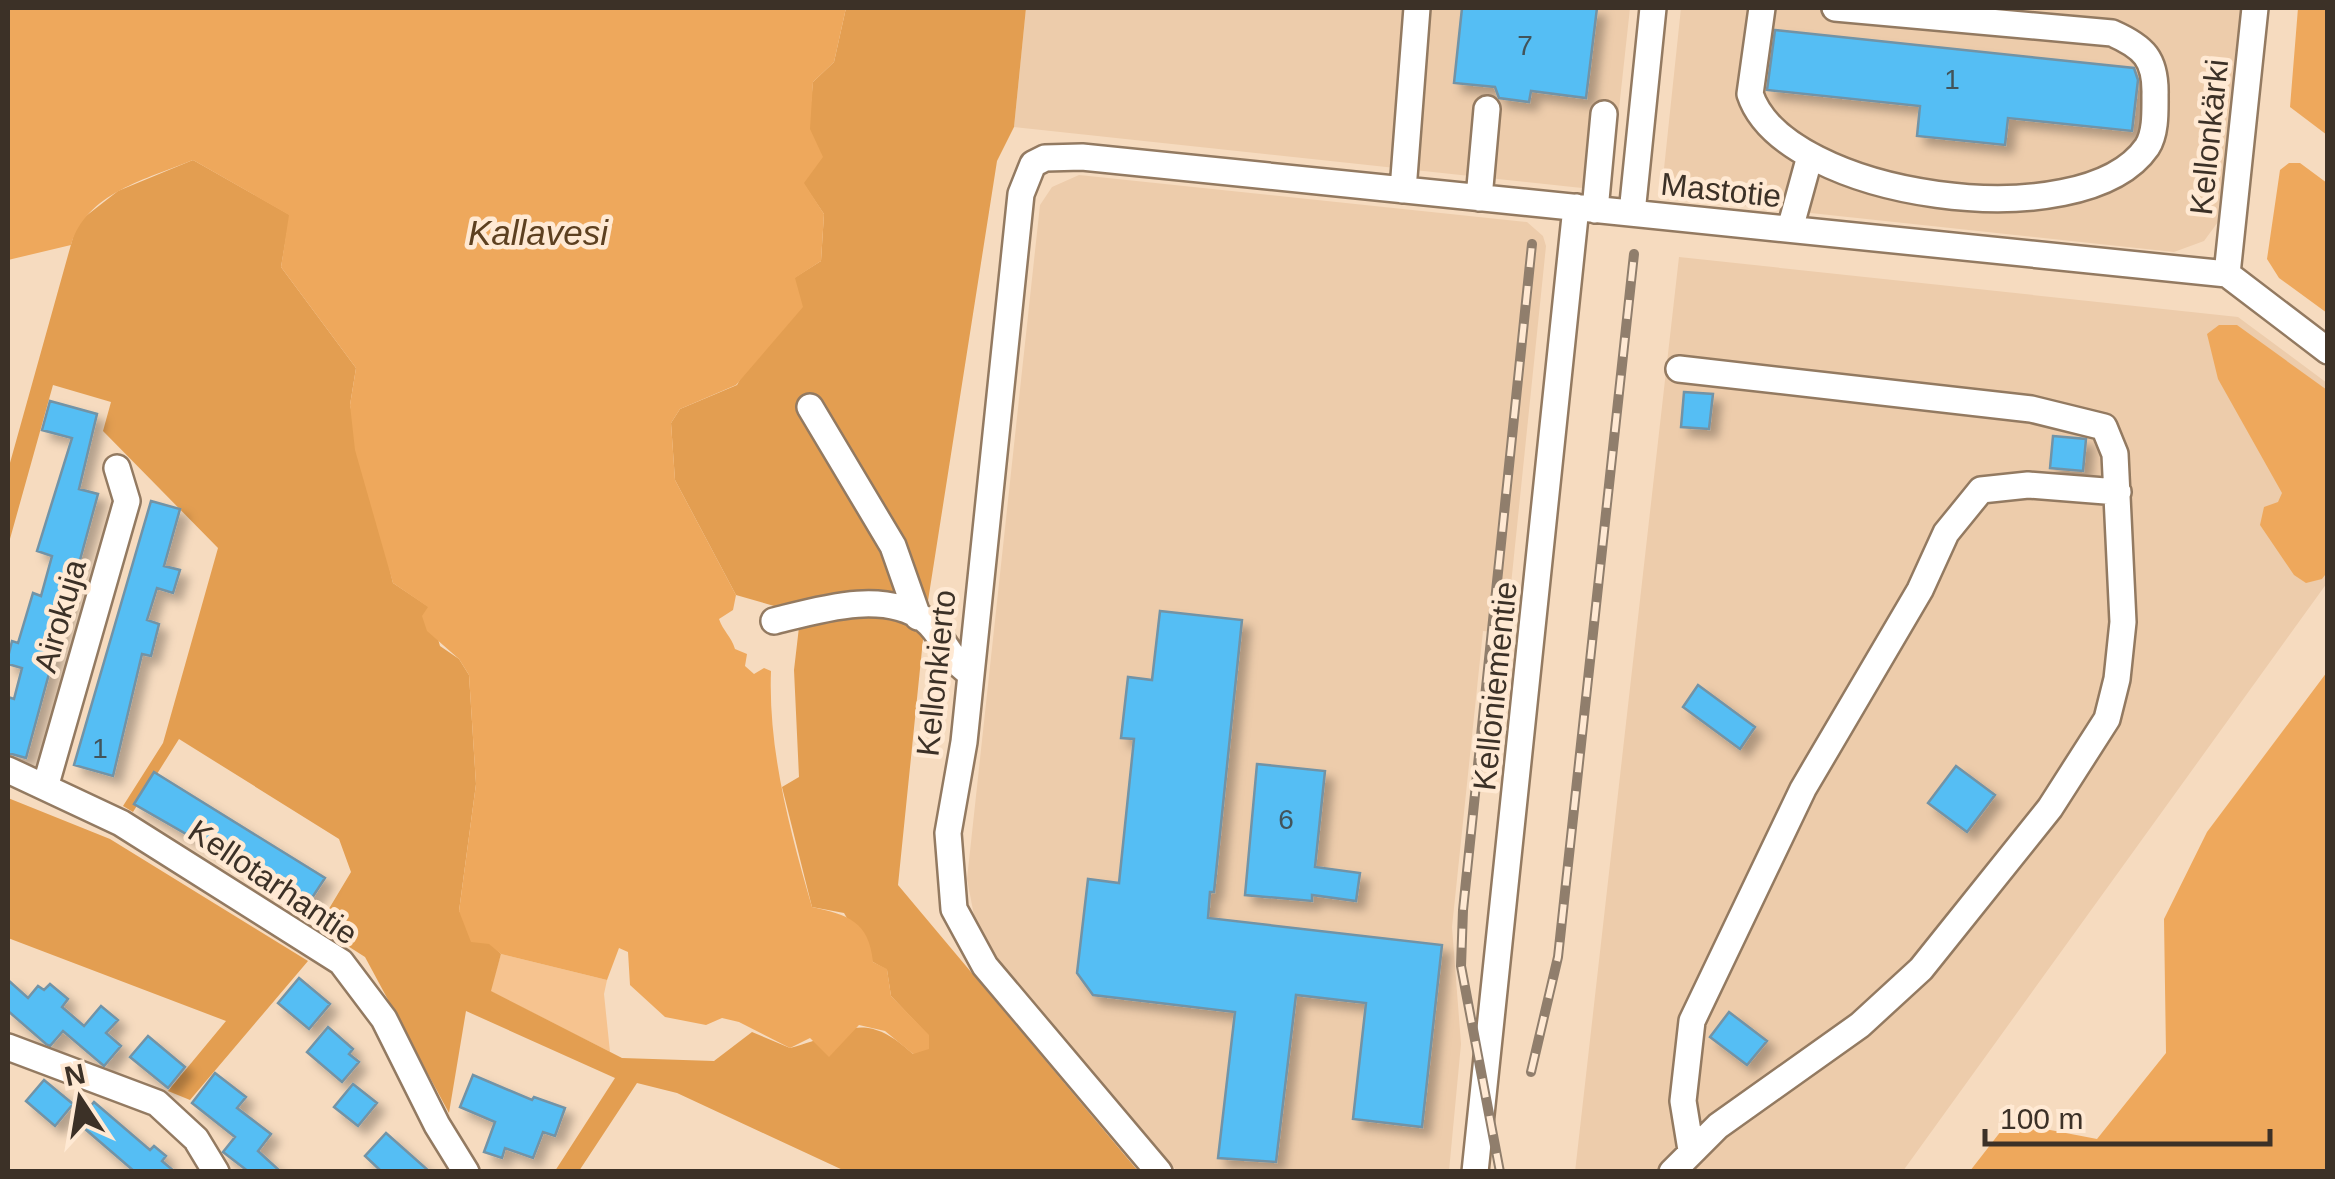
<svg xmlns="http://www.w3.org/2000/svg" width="2335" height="1179" font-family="Arial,sans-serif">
<defs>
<filter id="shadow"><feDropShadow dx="8" dy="8" stdDeviation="5" flood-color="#0004"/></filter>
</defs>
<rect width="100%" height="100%" fill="#f6dbbf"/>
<path fill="#edccab" d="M1026,8H1630L1610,191L1014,127Z
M1681,8H2241L2218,222L2204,241L2174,252L1661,197Z
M1079,175L1527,222L1543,236L1546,246L1506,633L1483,631L1452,927L1461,1044L1449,1171H1177L987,951L977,931L967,879L1040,205L1052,187Z
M1679,257L2238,317L2327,383V583L1903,1171L1575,1172Z"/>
<path fill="#f6c38f" d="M501,954L607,980L604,994L610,1052L490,991Z"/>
<path fill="#e39e51" d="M846,8H1026L1014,127L997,161L925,620L898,885L1138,1171H845L677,1093L637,1083L579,1171H555L615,1078L466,1011L449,1113L365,957L318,927L351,872L339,839L179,739L133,812L123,806L163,743L218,548L103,431L111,402L53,385L8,546V470L77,223L118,191L193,160L290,215L281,267L356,368L350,405L393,583L429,607L440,646L459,659L469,675L476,784L459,911L501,954L491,991L622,1058L714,1061L752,1032L790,1048C845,1034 862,1007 913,1054L928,1035L891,996L887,970L873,962L844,913L812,907L782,787L799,777L794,670L799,627L788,610L736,595L675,480L671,423L680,409L737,385L794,278L821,261L824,214L803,183L813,82L834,62Z
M8,798L110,839L308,961L190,1100L168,1091L226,1021L8,938Z"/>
<path fill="#eea85c" d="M8,8H846L834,62L813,82L810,129L823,157L804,183L824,214L821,261L795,278L803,307L736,385L680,409L671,423L675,480L736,595L733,610L719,619C723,631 731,636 735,649L747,654L745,666L754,674L764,668L771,671C768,750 790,831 812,907C848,915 869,921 873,962L887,969L891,996L929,1035V1049L913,1054L885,1031L859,1025L829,1057L810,1038L790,1048L739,1022L722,1018L706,1025L665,1017L630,985L628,952L619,948L607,980L501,954L489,944L471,942L459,911L476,784L469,675L459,659L427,631L422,616L428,607L393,583L355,450L350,405L356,368L281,267L289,215L193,160C147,179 86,193 71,245L8,260Z
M2298,8H2327V135L2290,107Z
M2289,163H2300L2327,183V313L2279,278L2267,259L2280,170Z
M2219,325H2237L2327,390L2328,571L2322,579L2306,583L2294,575L2260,525L2264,507L2278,502L2282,493L2218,379L2207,334Z
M2327,672V1171H1970L2008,1122L2097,1139L2166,1053L2164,919L2207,832Z"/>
<path fill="#54bef4" stroke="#7293a6" stroke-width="2.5" filter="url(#shadow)" d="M1462,8H1597L1586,98L1531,91L1529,102L1499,98L1495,87L1454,83Z
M1775,30L2134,68L2138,80L2132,131L2008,118L2005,145L1917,136L1920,106L1767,90Z
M1684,392L1713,394L1709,429L1681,427Z
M50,401L97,414L79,489L98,494L26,758L8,753V697L14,699L22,668L8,664V657L12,641L18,643L33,593L41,596L52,556L37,551L72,438L42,430Z
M2053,436L2086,439L2083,471L2050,468Z
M151,501L180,509L164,566L180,570L173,593L157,588L147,620L159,624L151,656L142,654L113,776L74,765Z
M1160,611L1242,620L1214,892H1210L1208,918L1442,945L1422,1127L1353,1119L1366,1003L1296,995L1276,1162L1218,1158L1235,1012L1093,995L1077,973L1088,879L1119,883L1134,739L1121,738L1128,677L1152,680Z
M1698,685L1755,727L1740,749L1683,707Z
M1257,764L1325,771L1315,867L1360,873L1356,901L1312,895V901L1245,895Z
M1956,766L1995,795L1967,832L1928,803Z
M154,772L325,878L308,904L134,804Z
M299,978L330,1004L309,1029L278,1003Z
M8,980L28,998L38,986L44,990L50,984L68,999L62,1007L84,1026L101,1006L118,1020L106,1033L121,1046L104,1066L63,1031L50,1046L46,1044L8,1011Z
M1729,1012L1767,1041L1747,1065L1710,1037Z
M328,1027L353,1049L349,1054L359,1062L342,1082L307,1052Z
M148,1036L185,1067L168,1088L130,1057Z
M215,1073L246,1097L237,1108L271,1134L258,1151L281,1172H249L223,1152L235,1137L192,1103Z
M473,1075L532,1100L534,1097L565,1108L555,1136L543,1132L533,1158L505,1148L502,1158L484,1152L495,1122L460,1107Z
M44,1080L73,1104L55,1126L26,1101Z
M353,1084L377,1103L358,1126L334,1107Z
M94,1102L150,1150L154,1146L166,1156L162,1161L175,1172H135L77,1122Z
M386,1133L430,1172H382L365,1156Z"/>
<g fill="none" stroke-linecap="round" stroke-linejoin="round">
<g stroke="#937a61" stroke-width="30">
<path id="minor" d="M1762,8L1750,94C1784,198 2083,240 2147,147C2156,133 2155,111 2155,95C2156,59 2144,47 2112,33L1835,8
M1403,190L1417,8
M1479,198L1487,109
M1595,210L1604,114
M1632,213L1653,8
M1790,229L1810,156
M2227,274L2255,8
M810,407L893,546L918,617
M774,621C818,610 884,589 925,620C942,633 946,655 969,673
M8,770L121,823L341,962L384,1019L437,1125L466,1172
M46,784L127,501L117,468
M8,1047L157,1103L196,1139L216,1172
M1691,1150L1683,1101L1692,1021L1803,789L1920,590L1946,533L1981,490L2028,485L2118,492
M1159,1172L985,966L954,909L948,833L964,742L1021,194L1033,164L1045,158L1082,157L2227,274L2328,351
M1475,1172L1576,207
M1672,1172L1718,1126L1860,1025L1921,969L2050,808L2107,719L2117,679L2123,622L2115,454L2104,427L2031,409L1679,369"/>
</g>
<use href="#minor" stroke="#fff" stroke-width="25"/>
<g stroke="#907e6c" stroke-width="10">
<path id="rail" d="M1531,1072L1558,957L1634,254
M1500,1172L1461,966L1463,910L1532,244"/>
</g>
<use href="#rail" stroke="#ffe9d3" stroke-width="6" stroke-dasharray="19" stroke-linecap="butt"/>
</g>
<g text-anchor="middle" stroke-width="9" stroke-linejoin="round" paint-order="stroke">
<g font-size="28" fill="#42545a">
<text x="1525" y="55">7</text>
<text x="1952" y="89">1</text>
<text x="100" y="758">1</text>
<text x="1286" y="829">6</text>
</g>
<g font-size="32" fill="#3c3127" stroke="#ffe9d3">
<text transform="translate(2209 137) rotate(-84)" y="11">Kellonkärki</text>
<text transform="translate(1721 190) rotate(6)" y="11">Mastotie</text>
<text transform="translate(60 616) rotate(-74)" y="11">Airokuja</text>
<text transform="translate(936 673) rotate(-84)" y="11">Kellonkierto</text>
<text transform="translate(1495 686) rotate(-84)" y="11">Kelloniementie</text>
<text transform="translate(273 882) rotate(34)" y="11">Kellotarhantie</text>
</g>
<g font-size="35" font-style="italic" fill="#5d4020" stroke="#ffe9d3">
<text x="538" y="245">Kallavesi</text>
</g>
</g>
<rect width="2335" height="1179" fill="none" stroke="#3c3127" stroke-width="20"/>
<g transform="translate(80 1099) rotate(348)" stroke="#ffe9d3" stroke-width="8" paint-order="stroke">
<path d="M0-8L18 38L0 25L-18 38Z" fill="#3c3127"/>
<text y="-15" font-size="28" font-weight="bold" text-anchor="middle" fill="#3c3127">N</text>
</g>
<path d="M1985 1129v15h285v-15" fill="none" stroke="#3c3127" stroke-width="5"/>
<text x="2000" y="1129" font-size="30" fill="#3c3127" stroke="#ffe9d3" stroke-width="8" paint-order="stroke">100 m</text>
</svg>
